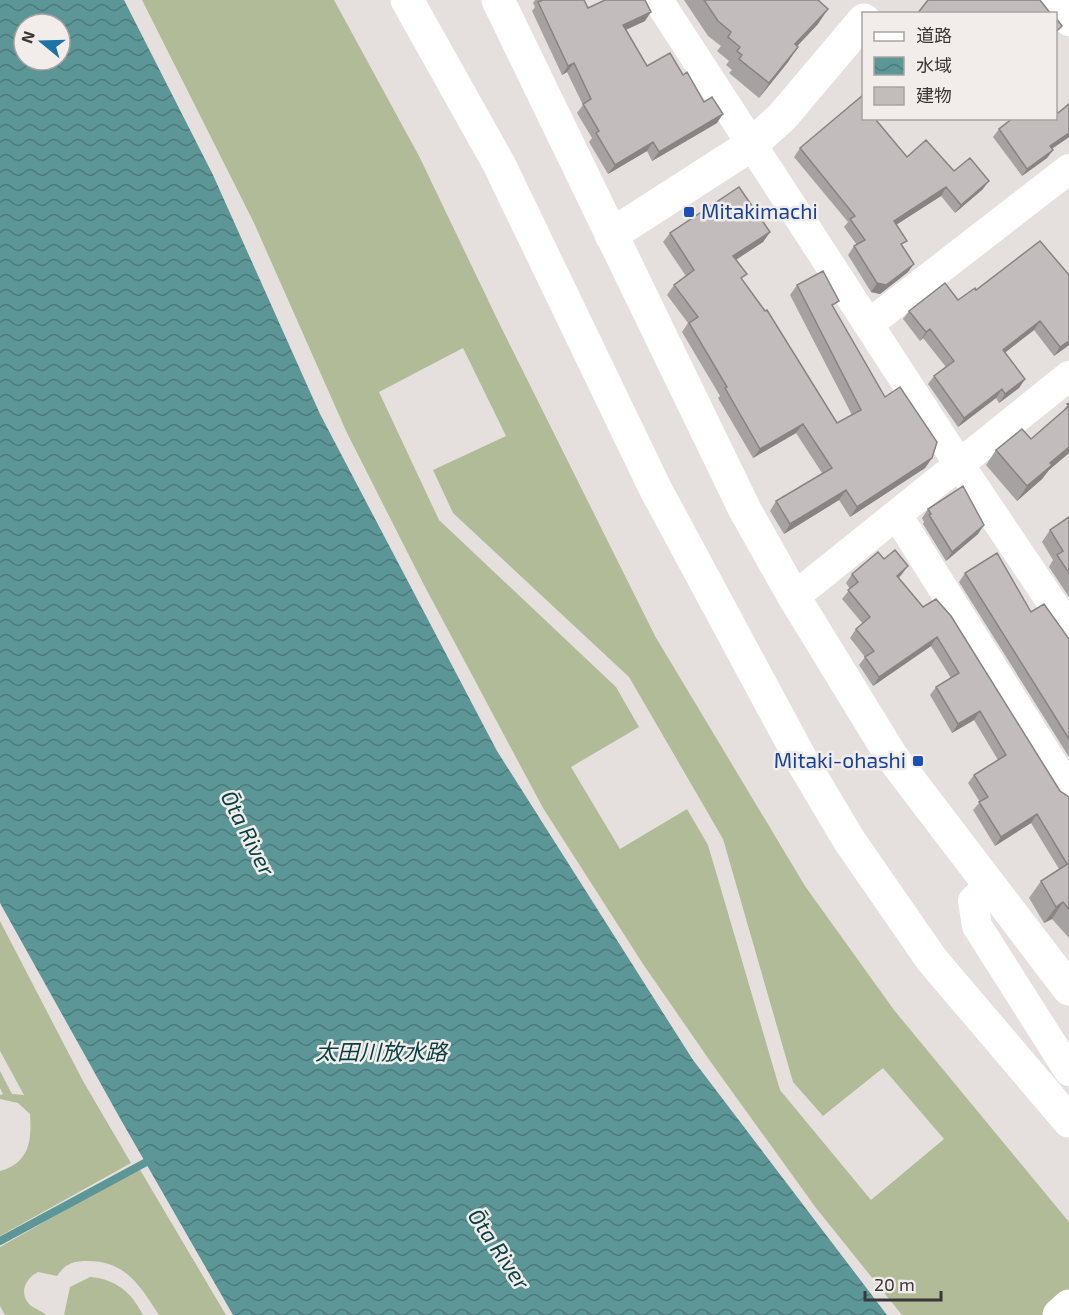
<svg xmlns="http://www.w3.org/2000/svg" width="1069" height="1315" font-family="'Exo 2','Noto Sans JP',sans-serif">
<defs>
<pattern id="water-waves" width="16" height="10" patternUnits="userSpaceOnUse" patternTransform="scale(1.5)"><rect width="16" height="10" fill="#5c9697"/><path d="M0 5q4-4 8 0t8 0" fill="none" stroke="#4d7b7c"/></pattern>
</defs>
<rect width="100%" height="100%" fill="#e5e0de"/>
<path fill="#b2bb98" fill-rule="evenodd" d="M142,0H334L419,156L500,325L655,636L805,886L894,1010L1069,1222V1301L1052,1315H902L816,1208L710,1061L643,964L543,808L424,585L347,433L254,223ZM463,348L506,436L433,470L453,513L629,677L723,839L793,1082L823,1116L883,1068L944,1139L871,1200L780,1090L708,845L687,809L620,849L571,767L639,727L616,687L439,520L379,392Z
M0,921L83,1081L131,1163L0,1236V1171C29,1163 32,1141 30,1114L18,1103L0,1099V1095L3,1094L0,1088V1071L12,1094L24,1095L0,1051Z
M139,1168L226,1315H159C140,1286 126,1261 88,1261C73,1261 66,1263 57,1276L38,1272C26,1278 18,1293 30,1305C35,1309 42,1311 46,1315H5L0,1306V1247Z
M90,1277C116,1279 132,1293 143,1315H64L70,1287Z"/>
<path fill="url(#water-waves)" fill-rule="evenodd" d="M0,0H124L213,175L320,414L497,751L693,1060L887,1315H233L121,1120L0,903ZM24,24H60V60H24Z"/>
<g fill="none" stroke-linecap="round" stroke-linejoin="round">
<path stroke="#5c9697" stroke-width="8" d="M0,1241L152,1159"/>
<path stroke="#fff" stroke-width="30" d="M658,0L959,464L1069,628
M1051,0L1069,21
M869,324L1069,169
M897,515L1069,790
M794,597L1069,376
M989,885L973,901L977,926L1069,1071"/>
<path stroke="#fff" stroke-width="33" d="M407,0L499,164L655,488L802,761L849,840L932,960L1069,1121
M498,0L745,510L794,597L892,757L1069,989
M611,235L751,145L782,117L864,20
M1059,1315L1069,1306"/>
</g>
<path fill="#a7a2a2" d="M535,0H584L588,8L645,21L626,30L647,66L683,75L717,123L652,161L647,151L608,174L589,142L592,138L577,113L583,105L567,72L562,75L532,11L535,7L533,3Z
M684,0H818V24L797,46L788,62L759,98L729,73L732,70L726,65L729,61L717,51L721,46L708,36Z
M1069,104V137L1052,149L1053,150L1047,158L1022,176L993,137L999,129L1058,113Z
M864,118H879L877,122L907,157L954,171L983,189L955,213L941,196L896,225L903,247L908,272L880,294L871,292L848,255L854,246L857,245L844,227L848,222L794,157L800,148Z
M770,232L763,242L736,260L742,280L837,423L852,415L790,295L797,285L834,308L885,397L932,458L925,468L850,517L839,500L784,534L770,511L776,501L822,473L796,433L753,458L718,398L720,396L682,332L688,323L667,295L674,285L686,276L663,242L670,233Z
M1069,275V345L1054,356L1034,330L1005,352L1025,379L1019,388L999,403L996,398L958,427L928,384L934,376L946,367L923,338L920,341L903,319L909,311L958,300L976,290Z
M1069,403V453L1049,470L1042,479L1017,501L986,465L996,450L1031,439L1062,412Z
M928,509L978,534L946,561L923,524L924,522L922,518Z
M1069,517V597L1049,567L1053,560L1042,542L1050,530Z
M884,559L902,574L899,578L1060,791L1069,797V938L1052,919L1044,923L1029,898L1041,881L1059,869L1031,823L995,846L973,810L980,802L968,783L974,775L998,760L974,720L952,733L930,695L936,687L951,678L931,646L873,686L859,665L865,657L850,638L856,629L863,624L842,599L850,589L846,583L852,574Z
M965,573L1031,612L1069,639V757L959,582Z"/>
<path fill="#888484" d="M828,9L818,24L785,59L795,44Z
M651,12L645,21L616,34L623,25Z
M798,47L788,62L759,98L769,83Z
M574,63L567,72L562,75L568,66Z
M723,114L717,123L652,161L659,152Z
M1069,133V137L1044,154L1050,146Z
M653,142L647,151L608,174L615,165Z
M1053,150L1047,158L1022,176L1027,169Z
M989,181L983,189L955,213L961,205Z
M946,187L941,196L888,230L894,221Z
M770,232L763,242L726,266L733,256Z
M914,264L908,272L880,294L871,292L877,283Z
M1040,321L1034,330L997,359L1003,350Z
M930,329L923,338L920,341L926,332Z
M1069,341V345L1054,356L1060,347Z
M1025,379L1019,388L999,403L1005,394Z
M1002,389L996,398L958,427L964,418Z
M803,424L796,433L753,458L760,449Z
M1069,447V453L1049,470L1042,479L1017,501L1027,486L1050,463Z
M932,458L925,468L850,517L857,507Z
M846,490L839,500L784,534L790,524Z
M984,525L978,534L946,561L952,552Z
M908,566L902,574L891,584L897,576Z
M937,637L931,646L873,686L879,677Z
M980,711L974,720L952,733L958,724Z
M1037,814L1031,823L995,846L1001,837Z
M1063,902L1052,919L1044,923L1056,907Z"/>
<path fill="#c2bcbc" stroke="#888484" stroke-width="1.5" d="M543,0H584L588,8L605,0H645L651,12L623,25L647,66L670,53L683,75L687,72L704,102L712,97L723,114L659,152L653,142L615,165L596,133L599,131L583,104L591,99L574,63L568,66L538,2Z
M704,0H818L828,9L795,44L798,47L769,83L739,59L742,55L737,51L740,47L728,37L731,32L718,21Z
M928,0H1040L1051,14H917Z
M1056,18L1062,26L1056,32Z
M863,95L864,96V118H878L876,120L907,157L926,140L954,171L970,158L989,181L961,205L946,187L894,221L907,241L901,244L914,264L886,285L877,283L854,246L865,240L850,219L855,216L800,148Z
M1069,104V133L1050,146L1053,150L1027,169L999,129L1013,118H1056V110L1058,113Z
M739,187L770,232L733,256L747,274L741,278L765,311L767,310L837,423L861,410L797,285L823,271L839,301L832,305L885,397L900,387L937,442L932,458L857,507L846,490L790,524L776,501L832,468L803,424L760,449L725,388L727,387L689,323L698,317L674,285L694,270L670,233Z
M1040,241L1069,275V341L1060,347L1040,321L1003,350L1025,379L1005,394L1002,389L964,418L934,376L954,361L930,329L926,332L909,311L945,283L958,300L975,288L976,290Z
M1069,403V447L1050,463L1052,465L1027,486L996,450L1022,429L1031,439L1069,406L1067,404Z
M963,486L984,525L952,552L929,515L931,514L928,509Z
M1069,517V573L1057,555L1063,551L1050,530Z
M895,550L908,566L897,576L923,607L936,599L951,616L1060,791L1069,797V863L1067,864L1037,814L1001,837L979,802L988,797L974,775L1006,755L980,711L958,724L936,687L959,673L937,637L879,677L865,657L874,651L856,629L870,617L848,590L858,582L852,574L878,552L884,559Z
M997,553L1031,612L1044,604L1069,639V739L965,573Z
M1069,863V909L1063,902L1056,907L1041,881Z"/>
<g fill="#1a4fb4" stroke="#f2edeb" stroke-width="2">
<rect x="683" y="206" width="12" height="12" rx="3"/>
<rect x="912" y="755" width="12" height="12" rx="3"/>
</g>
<g text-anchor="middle" stroke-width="5" stroke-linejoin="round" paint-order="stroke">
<g font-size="21" fill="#164399" stroke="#f2edeb" text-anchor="start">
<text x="701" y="219">Mitakimachi</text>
<text x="906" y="768" text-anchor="end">Mitaki-ohashi</text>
</g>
<g font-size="22" font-style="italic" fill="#084142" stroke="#f2edeb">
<text transform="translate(248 833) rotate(63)" y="8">Ōta River</text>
<text x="381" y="1060">太田川放水路</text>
<text transform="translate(499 1249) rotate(56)" y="8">Ōta River</text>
</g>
</g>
<rect x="862" y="12" width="195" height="108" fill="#f2edeb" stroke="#a8a4a3" stroke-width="1.5"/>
<rect x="874" y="32" width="30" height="9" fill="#ffffff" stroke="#a8a4a3" stroke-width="1.5"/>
<text x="916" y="42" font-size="18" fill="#393737">道路</text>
<rect x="874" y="57" width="30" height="18" fill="url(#water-waves)" stroke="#a8a4a3" stroke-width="1.5"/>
<text x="916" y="72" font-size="18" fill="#393737">水域</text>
<rect x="874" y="87" width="30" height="18" fill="#c2bcbc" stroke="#a8a4a3" stroke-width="1.5"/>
<text x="916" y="102" font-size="18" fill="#393737">建物</text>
<g transform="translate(42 42) rotate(289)"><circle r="28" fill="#f2edeb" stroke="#a8a4a3" stroke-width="1.5"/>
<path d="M0-4.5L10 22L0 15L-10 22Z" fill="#1d74a4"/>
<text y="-9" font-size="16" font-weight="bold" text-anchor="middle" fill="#393737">N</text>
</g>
<path d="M865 1291v9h76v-9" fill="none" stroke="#393737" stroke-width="3"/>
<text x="874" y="1291" font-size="18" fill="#393737" stroke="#f2edeb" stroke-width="4.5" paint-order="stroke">20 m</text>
</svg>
